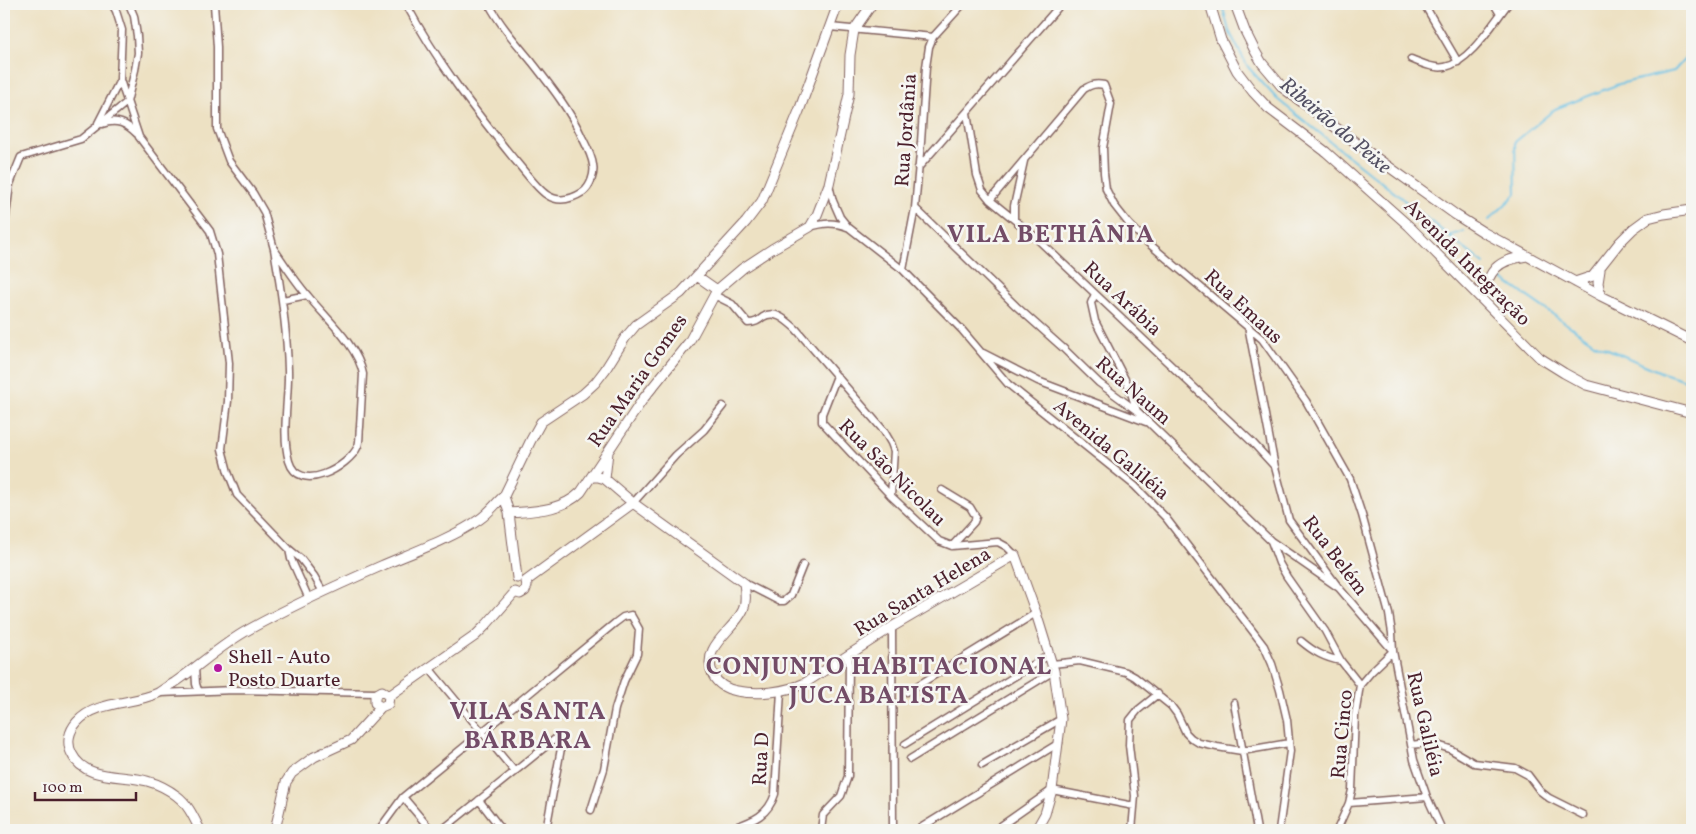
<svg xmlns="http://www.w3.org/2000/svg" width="1696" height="834" font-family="Vollkorn,serif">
<rect width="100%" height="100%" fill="#f6f6f2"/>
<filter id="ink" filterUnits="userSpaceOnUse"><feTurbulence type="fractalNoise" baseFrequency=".02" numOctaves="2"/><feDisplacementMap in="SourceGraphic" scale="10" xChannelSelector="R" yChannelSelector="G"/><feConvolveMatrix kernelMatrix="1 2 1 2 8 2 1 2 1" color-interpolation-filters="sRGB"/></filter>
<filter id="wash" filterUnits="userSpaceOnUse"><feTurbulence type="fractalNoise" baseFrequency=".0096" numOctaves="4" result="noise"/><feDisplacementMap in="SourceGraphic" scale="20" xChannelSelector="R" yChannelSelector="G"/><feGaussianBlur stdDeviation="1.12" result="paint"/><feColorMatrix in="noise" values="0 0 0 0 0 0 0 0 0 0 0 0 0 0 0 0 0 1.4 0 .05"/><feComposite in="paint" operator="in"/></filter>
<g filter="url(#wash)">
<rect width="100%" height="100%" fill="#ede1c3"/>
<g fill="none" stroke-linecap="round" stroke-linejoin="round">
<path stroke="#67c1e5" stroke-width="2" d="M1222,4L1229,31L1248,67L1277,99L1449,236L1464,231
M1489,220L1516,194L1515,142L1555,109L1619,84L1674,71L1692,51
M1450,237L1484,264
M1502,279L1594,343L1663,373L1692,382"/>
</g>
</g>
<g filter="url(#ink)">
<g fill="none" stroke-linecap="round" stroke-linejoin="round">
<g stroke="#836360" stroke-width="9">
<path id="minor" d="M112,4L116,11L122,30L120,80L139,137L210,231L217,254L229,363L228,401L222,449L228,472L237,495L289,549L301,559L314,576L323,592
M214,4L217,47V129L229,161L253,193L264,212L274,249
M406,4C436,60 474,110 514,159C523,169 537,189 547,195C559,203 572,199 583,192C590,187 595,174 593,165C592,156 586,145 582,137C570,110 550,85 532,62C517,44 500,25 489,4
M1424,4L1458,62
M1494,4L1500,14
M830,27L933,37
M1411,59C1421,63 1434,69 1445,67C1470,62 1493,23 1508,4
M967,113L977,175L982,190L990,200L1033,235L1253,443L1275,467
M98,123L120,80
M102,124C117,118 127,124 137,134
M918,168L1061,4
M829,185L833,201L840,217L848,227L903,270L962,330L1008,384L1135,486L1166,518L1264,646L1272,664L1280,690L1287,720L1290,751L1279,830
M990,200L1084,89C1091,85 1095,83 1104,85L1111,104L1103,148L1104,173L1106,189L1114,205L1129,224L1147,242L1262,339L1306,401L1350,479L1362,515L1389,614L1392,633L1393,651L1414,760L1427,797L1442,830
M915,208L1016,306L1063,348L1099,383L1137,411L1271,541L1339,588
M1014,219V206L1024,161
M810,227C824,223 833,222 847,227
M4,231L10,184L21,157L81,139L127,102L135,70L138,53L137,36L134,16L129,4
M274,249C285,265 295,281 308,296C326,318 358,346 363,374C362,392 361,410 360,427C359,433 360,441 358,446C349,467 299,495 289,461C281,433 289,398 288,370C287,329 281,289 274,249Z
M903,270L915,208L921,142L926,67L929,47L933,37L963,4
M1095,294L1091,303L1095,321L1129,387L1137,411
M714,295L732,304L748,323C755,323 758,321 763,317C775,309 787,321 796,329L884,431L891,443L894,451L891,496
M283,300L307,295
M1248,326L1275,467L1289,520L1339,588L1393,651
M983,353L1038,381L1146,422
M837,376L822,414V422L891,496L939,541L952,546L998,542L1007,547L1015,555
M942,490L970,507L976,517L974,522L952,546
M633,503L676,455L704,430L723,406
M1271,541L1279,563L1287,577L1325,631L1341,661L1360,685
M289,549L291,559L309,599
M744,583L779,601H784L791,595L803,565
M892,627L893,830
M1301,641C1314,652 1325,658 1341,661
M1052,664L1080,661L1126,672L1135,677L1171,706L1177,714L1186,733L1191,738L1199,743L1217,747L1242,751L1289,743
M195,668L196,684L198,690
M429,668L515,772
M907,692L1036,613
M160,693L234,690L376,693
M1234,703L1257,830
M905,744L1049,655
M1411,745L1427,743L1434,744L1450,749L1474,763L1515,768L1528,775L1540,791L1549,798L1583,815
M910,759L1054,671
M982,765L1061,719
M403,797L431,830
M479,800L502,830
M1349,803L1427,797
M379,830L403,797L615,623L623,617L631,615L639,629L637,654L624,681L615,709L604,769L591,810
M442,830L555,739L560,738L562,743L546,830
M727,830C748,822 767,819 775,794L781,691
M821,830L823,815L841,796L848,776L849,656
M917,830L1059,743
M995,830L1052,790L1134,806
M1132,830L1135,796L1129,745L1130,720L1138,710L1158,694
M1337,830L1349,803L1352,790L1355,716L1360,685L1371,672L1393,651"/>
</g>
<g stroke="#836360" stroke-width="11">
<path id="tertiary" d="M1210,4L1221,40L1237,71L1253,92L1268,108L1326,152L1409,226L1540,358L1564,373L1586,385L1692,413
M1235,4L1245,31L1255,51L1262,63L1283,88L1367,151L1456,215L1483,232L1601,296L1692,341
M1600,270L1598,283L1601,296
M697,276L717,290
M1575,282L1593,276L1619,243L1633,229L1648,218L1664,214L1692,210
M1481,298C1490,270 1496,260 1527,256
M591,477H598L605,479L633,503L744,583C745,592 747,601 743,610C733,632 700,646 713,675C718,685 726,689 737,691C759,695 786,692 805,683L892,627L1015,555L1036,613L1054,671L1061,719L1052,790L1045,814L1036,830
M605,479L608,452
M509,513C534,511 562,511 581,492L643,399L689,342L717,290L743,268L772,249L810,227L817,215L829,184L849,94L850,55L854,30L872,4
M517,578L509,513L504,496L531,440L541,422L583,394L595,383L605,370L625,338L636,325L681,293L746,222L762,201L799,111L838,4
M526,581L633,503
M515,592L520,594L525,591L527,586L526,581
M389,696L475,636L487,624L515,592
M381,707L375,703V695L382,691L389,696
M200,830C194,818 188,804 177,796C168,789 158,784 147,781C123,774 85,781 72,754C66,743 69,731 77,722C97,700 132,705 158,693C163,690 168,686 174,683C199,666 221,645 248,630C291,606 335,586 381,566C411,553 453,538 480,519C489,513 496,503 504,496
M275,830L286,782L292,773L314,757L351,740L381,707L388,704L389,696"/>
</g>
<use href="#minor" stroke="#fff" stroke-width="6"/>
<use href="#tertiary" stroke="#fff" stroke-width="9"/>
</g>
</g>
<circle fill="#b5179e" stroke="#f6f6f2" stroke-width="2" cx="218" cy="668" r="5"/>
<g text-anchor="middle" stroke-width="5" stroke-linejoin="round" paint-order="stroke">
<g font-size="20" fill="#4a1f2b" stroke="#f6f6f2">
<text transform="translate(905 130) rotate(-86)" y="7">Rua Jordânia</text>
<text transform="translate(1468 262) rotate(45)" y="7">Avenida Integração</text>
<text transform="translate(1123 298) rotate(43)" y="7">Rua Arábia</text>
<text transform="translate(1244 306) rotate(43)" y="7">Rua Emaus</text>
<text transform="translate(637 380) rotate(-55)" y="7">Rua Maria Gomes</text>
<text transform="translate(1134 390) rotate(41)" y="7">Rua Naum</text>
<text transform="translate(1112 449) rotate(40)" y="7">Avenida Galiléia</text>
<text transform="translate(893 472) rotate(45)" y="7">Rua São Nicolau</text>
<text transform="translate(1336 555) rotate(53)" y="7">Rua Belém</text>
<text transform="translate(922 591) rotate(-31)" y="7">Rua Santa Helena</text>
<text transform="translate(1426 724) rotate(77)" y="7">Rua Galiléia</text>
<text transform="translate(1341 734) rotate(-85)" y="7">Rua Cinco</text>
<text transform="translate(760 759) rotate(-87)" y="7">Rua D</text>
</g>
<g font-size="20" fill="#4a1f2b" stroke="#f6f6f2" text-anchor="start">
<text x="228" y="663">Shell - Auto<tspan x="228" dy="23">Posto Duarte</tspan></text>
</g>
<g font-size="21" font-style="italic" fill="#535063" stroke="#f6f6f2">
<text transform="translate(1336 125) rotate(40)" y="7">Ribeirão do Peixe</text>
</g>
<g font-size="25" font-weight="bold" letter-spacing="1" fill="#734c67" stroke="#f6f6f2">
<text x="1051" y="242">VILA BETHÂNIA</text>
<text x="879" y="674">CONJUNTO HABITACIONAL<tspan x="879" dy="29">JUCA BATISTA</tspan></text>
<text x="528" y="719">VILA SANTA<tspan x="528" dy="29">BÁRBARA</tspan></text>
</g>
</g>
<rect width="1696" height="834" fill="none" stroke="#f6f6f2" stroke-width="20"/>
<path d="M35 792v8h101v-8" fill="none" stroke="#4a1f2b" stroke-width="2.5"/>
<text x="42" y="792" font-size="15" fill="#4a1f2b" stroke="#f6f6f2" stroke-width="4" paint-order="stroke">100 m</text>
</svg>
